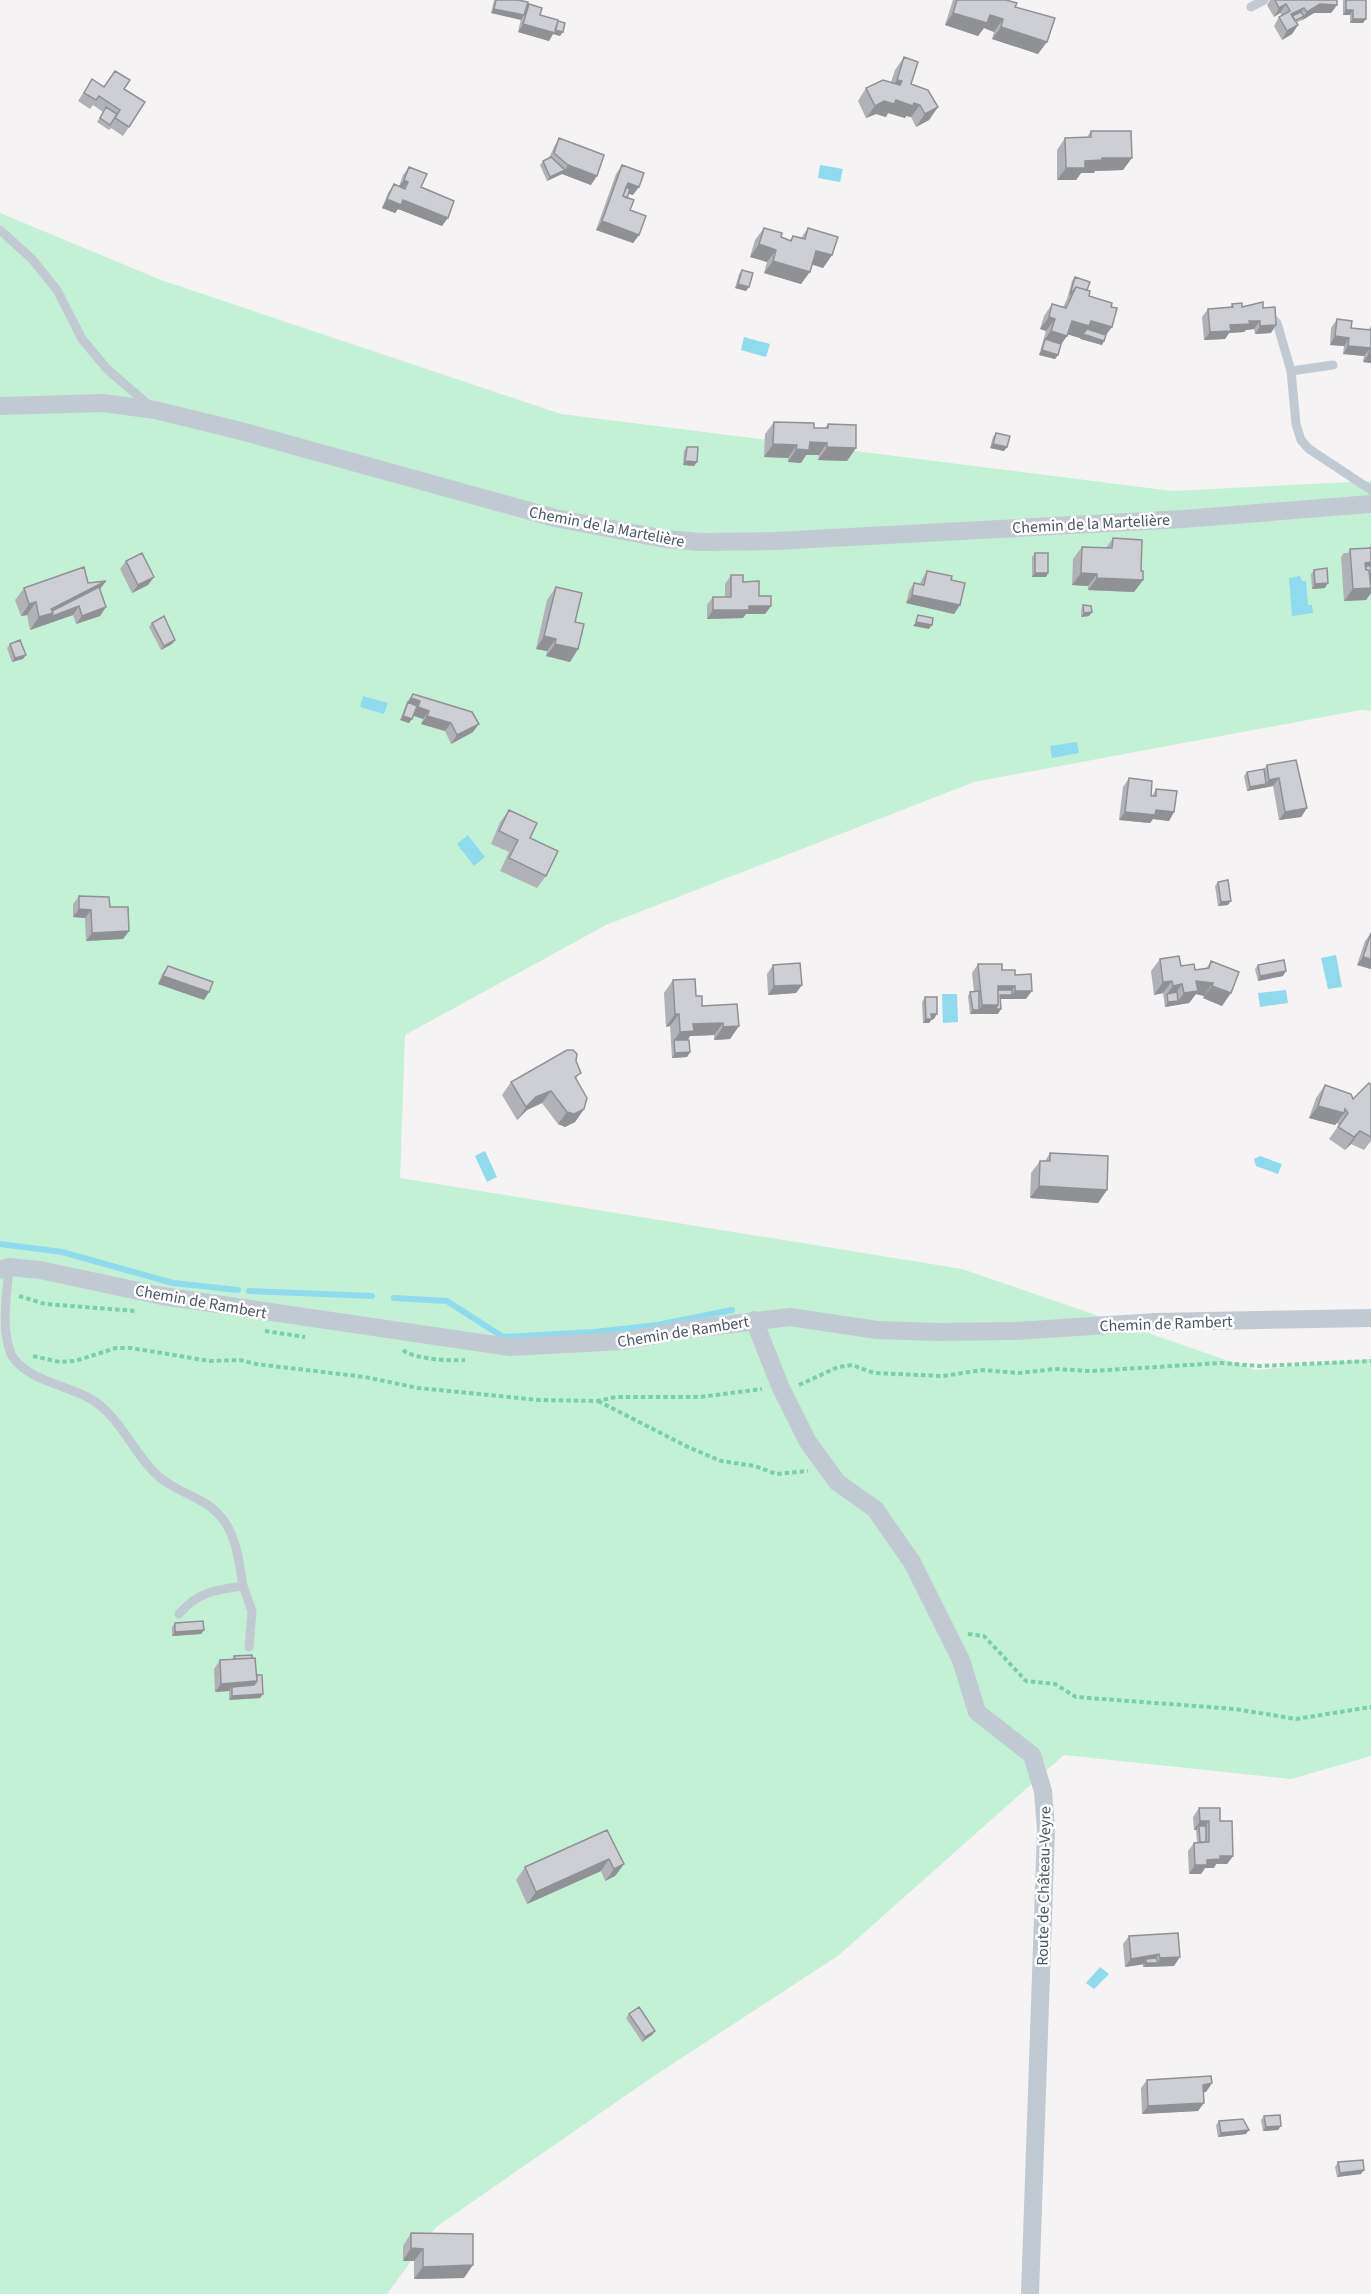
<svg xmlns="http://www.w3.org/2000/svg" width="1371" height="2294" font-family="'Source Sans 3',sans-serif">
<rect width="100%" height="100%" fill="#f5f3f3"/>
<path fill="#c3f1d5" d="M0,213L161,280L561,414L1172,491L1371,481V711L1361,710L974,782L606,925L405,1035L400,1178L962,1269L1255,1370L1371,1359V1756L1291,1779L1064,1755L839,1955L651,2078L436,2227L387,2294H0Z"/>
<path fill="#90daee" d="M820,165L843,169L840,182L818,178Z
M744,337L770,344L766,357L741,350Z
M1300,576L1302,581H1306L1308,605H1312L1313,613L1292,616L1289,578Z
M363,696L388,703L384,714L360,707Z
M1077,742L1079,753L1052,758L1050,746Z
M468,835L485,857L474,866L457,844Z
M1336,955L1342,987L1328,989L1321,958Z
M1286,990L1288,1003L1260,1007L1258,993Z
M942,994H957L958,1022L943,1023Z
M485,1151L497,1177L487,1182L475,1156Z
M1260,1156L1282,1164L1278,1174L1256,1166L1254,1159Z
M1100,1967L1109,1974L1094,1989L1086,1983Z"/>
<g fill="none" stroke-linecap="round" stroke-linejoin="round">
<path stroke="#90daee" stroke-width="6" d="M0,1244L62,1252L173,1283L238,1290
M249,1291L372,1296
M394,1298L447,1301L503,1337L594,1332L657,1325L732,1310"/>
<path stroke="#7ad0a6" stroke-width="4" stroke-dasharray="4.5 3" stroke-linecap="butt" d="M19,1296L45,1304L136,1311
M265,1331L305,1337
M403,1350C413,1359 450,1361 465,1360
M33,1356L60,1362L75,1361L116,1348H131L210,1361L240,1360L256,1364L365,1377L418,1388L539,1400L597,1401L616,1397H700L762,1389
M799,1385L838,1367L852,1365L874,1373L943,1376L983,1370L1019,1373L1055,1369L1091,1371L1221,1363L1259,1366L1371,1361
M598,1401L688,1447L721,1461L755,1466L776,1474L808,1471
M968,1634L984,1636L1026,1681L1055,1684L1076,1697L1235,1709L1296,1719L1371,1707"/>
<path stroke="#c1cad2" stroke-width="9" d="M1251,7L1264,0
M0,230L32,259L57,290L82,339L107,369L151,407
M1268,314L1277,323L1291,371L1296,424L1301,440L1309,449L1371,490
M1291,371L1333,365
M9,1267C7,1296 0,1330 12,1356C28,1381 67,1385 91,1399C120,1416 133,1453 157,1475C176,1493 205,1497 221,1517C237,1536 239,1562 243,1586C214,1590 198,1592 179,1614
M243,1586L252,1611L249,1647"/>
<path stroke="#c1cad2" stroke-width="18" d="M0,406L103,403L155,410L241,431L555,518L665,539L701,542L775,541L1183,519L1371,504
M0,1270L9,1267L40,1270L162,1296L510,1347L624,1341L683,1330L790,1317L877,1330L937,1332L1015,1331L1155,1322L1371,1318
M754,1320L780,1386L808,1442L837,1482L875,1509L912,1562L961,1660L977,1712L1032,1755L1043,1791L1046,1830L1030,2294"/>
</g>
<path fill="#b0b2b7" d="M494,0H518L526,9L529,4L560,36L553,34L549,41L518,32L521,19L491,13Z
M953,0H1006L1015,7L1038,54L992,39L994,32L984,28L978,36L945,25Z
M1270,0H1337V5L1331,13H1314L1296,23L1298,25L1292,34L1282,40L1274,26L1279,17L1282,16L1280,13L1274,17L1267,5Z
M1343,0H1366L1363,23H1350V15H1343Z
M904,57L911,84L938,107L929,120L916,127L911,117L906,116L905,118L888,113L886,117L876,114L866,118L858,101L866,88L891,82L895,70Z
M92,79L104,86L124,89L129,127L123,136L111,128L109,130L97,122L103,112L93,105L90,109L78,101Z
M1091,131L1123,170L1095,171L1094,173H1081L1076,180H1057V150L1065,138L1087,137Z
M559,138L591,185L562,174L547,181L540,165L543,161L549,158L554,147Z
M622,165L633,195L629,194L627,198L630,210L639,235L633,243L596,230L616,174Z
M409,167L421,187L442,226L398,209L395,213L382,208L388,193L394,184L399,186L403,175Z
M764,228L781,237L790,240L793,236L801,238L808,228L832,255L823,268L812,264L801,284L764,273L767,262L750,257L755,240Z
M742,270L746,291L735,288L739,274Z
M1075,277L1087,290L1089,296L1111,307L1106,335L1102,345L1067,334L1061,344L1058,355L1055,359L1039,355L1046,331L1040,329L1044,316L1052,304L1063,307L1067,299L1072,281Z
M1232,304L1242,307L1263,308L1271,333L1255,334L1254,329L1246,330L1244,332L1229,333L1225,339L1204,340L1202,317L1208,309L1230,308Z
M1337,319L1351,328L1368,330L1371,326V363L1363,362L1364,356L1343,354L1344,346L1330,345L1331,328Z
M774,422L814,428H825L828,424L856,448L847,461L818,460L819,455H806L801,463L788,462V458L764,457L765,434Z
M996,433L1007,447L1004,451L990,448L993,437Z
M687,447L697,462L694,466L683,465L684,451Z
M1113,538L1143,580L1134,592L1088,590V586L1072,585L1073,559L1082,547L1106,548Z
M1371,545V593L1366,600L1344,601L1341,557L1344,553H1348L1350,549L1369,548Z
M1035,553L1048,573L1046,577H1032V557Z
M126,561L154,577L148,585L132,593L120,569Z
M1314,570L1325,588L1312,589L1311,574Z
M927,571L951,580L960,605L954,614L906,603L909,591L914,583L920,584L922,579Z
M731,575L743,582L771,606L765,614H746L743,618L707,619V605L713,597H725V584Z
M106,581L100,589L106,607L100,616L76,624L73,615L30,630L27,615L21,616L15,600L24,588L88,583Z
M556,587L575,622L578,649L570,662L546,656L547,651L536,649L547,600Z
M1083,605L1089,616L1081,617V610Z
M152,623L175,640L172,644L161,650L149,627Z
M10,644L23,659L12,662L7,648Z
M413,694L473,732L451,744L445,731L421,724L423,719L413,716L409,723L400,720L407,702Z
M1267,765L1307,808L1301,817L1279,820L1273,786L1247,791L1244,776L1247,772L1264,769Z
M1129,778L1151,796H1152L1156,789L1174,812L1169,821L1153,819L1150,823L1119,820L1123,787Z
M509,810L546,876L537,888L500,871L509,852L491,844L500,822Z
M1218,882L1228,905L1218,906L1215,886Z
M79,896L129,931L123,939L86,941L85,918L73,917V904Z
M1371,933V969L1357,965L1365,941Z
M1160,959L1181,966L1195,969H1206L1211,961L1222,1006L1203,998L1204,996L1196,994L1189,1003L1165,1007L1163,993L1154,995L1151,971Z
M978,964L1015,975L1026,999H1000L998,1014H970L968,996L970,992H974L972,973Z
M773,965L802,985L796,993L768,995L767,974Z
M1258,965L1283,976L1258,981L1255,969Z
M168,966L204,1000L158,984L162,974Z
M673,980L696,996L702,1006L739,1026L730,1039L714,1040V1035L690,1036L688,1040L690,1052L687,1057L672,1058L670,1026L666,1027L664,993Z
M925,997L934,1019H932L929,1023H923L922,1002Z
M576,1061L577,1080L584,1109L575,1122L565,1127L558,1124L542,1103L527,1110L517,1120L502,1095L511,1082Z
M1325,1085L1353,1099L1371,1085V1141L1364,1150L1351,1144L1345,1150L1329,1139L1339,1125L1337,1123L1335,1125L1309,1118L1316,1098Z
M1050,1153L1107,1190L1098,1203L1030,1198L1031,1173L1040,1161H1045Z
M175,1623L204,1630L201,1634L172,1636V1627Z
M234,1656L257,1675L263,1694L260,1698L229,1700V1691L215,1692L214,1669L220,1660L232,1659Z
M1199,1808L1220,1821L1233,1856L1227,1864H1216L1214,1868H1205L1201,1874H1189L1188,1851L1194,1843H1197L1196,1830H1194L1193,1817Z
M607,1830L624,1864L615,1876L605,1881L601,1871L527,1904L516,1880L525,1867Z
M1178,1933L1174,1966L1143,1967V1964L1125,1967L1123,1944L1129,1936Z
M629,2014L655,2031L652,2035L642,2042L626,2018Z
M1147,2080L1212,2083L1206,2092H1204L1198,2111L1142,2114L1141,2088Z
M1264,2116L1278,2130L1263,2131L1261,2120Z
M1219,2121L1246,2134L1218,2137L1216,2125Z
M1338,2162L1361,2174L1337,2177L1335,2167Z
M411,2233L464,2278L414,2279V2261H403V2246Z"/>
<path fill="#909195" d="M1286,4L1280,13L1274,17L1279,8Z
M1320,4L1337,5L1331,13H1314L1301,21L1307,12Z
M1304,8L1298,16L1289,21L1291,14Z
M494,9L524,15L521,20L491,13Z
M1346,10H1353L1350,15H1343Z
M953,13L990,15L1003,19L994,32L984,28L978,36L945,25Z
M1353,19H1366L1363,23H1350Z
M523,24L554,30L563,32L560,36L553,34L549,41L518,32Z
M1298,25L1292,34L1282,40L1287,31Z
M1001,27L1047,42L1038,54L992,39Z
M897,80L902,81L893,94L888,92Z
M896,100L920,105L911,117L906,116L905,118L888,113L886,117L876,114L866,118L875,106L884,101Z
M938,107L929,120L916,127L925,114Z
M1102,158H1132L1123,170L1095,171L1094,173H1081L1076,180H1057L1066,168L1085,161Z
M568,165L597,176L591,185L562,174L547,181L550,177L565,170Z
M404,180L408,182L402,190L398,188Z
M628,183L639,187L633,195L623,192Z
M387,199L403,200L448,218L442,226L398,209L395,213L382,208Z
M602,221L639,235L633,243L596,230Z
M759,244L776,250L767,262L750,257Z
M816,251L832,255L823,268L807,263Z
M773,261L810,272L801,284L764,273Z
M738,284L749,287L746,291L735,288Z
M1049,317L1055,319L1046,331L1040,329Z
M1072,321H1091L1112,327L1103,339L1084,334L1080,338L1063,333Z
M1249,321H1260L1254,329L1246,330L1244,332L1229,333L1225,339L1204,340L1210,332L1230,325Z
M1276,325L1271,333L1255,334L1260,326Z
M1051,331L1067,336L1058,349L1045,339Z
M1083,334L1104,341L1102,345L1080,339Z
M1335,336L1349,338L1344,346L1330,345Z
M1348,346L1370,348L1364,356L1343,354Z
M1042,350L1058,355L1055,359L1039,355Z
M1369,354H1371V363L1363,362Z
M810,442L827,443L819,455H806L801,463L788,462L796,449Z
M773,444L797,445L788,458L764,457Z
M993,444L1007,447L1004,451L990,448Z
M827,447L856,448L847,461L818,460Z
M685,461L697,462L694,466L683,465Z
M1371,562V578L1357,583L1365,563Z
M1035,573H1048L1046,577H1032Z
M1081,573L1097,574L1088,586L1072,585Z
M154,577L148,585L132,593L138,585Z
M1097,578L1143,580L1134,592L1088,590Z
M106,581L97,593L79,606L73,615L30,630L39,617L51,609Z
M1328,583L1325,588L1312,589L1315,584Z
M1371,588V593L1366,600L1344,601L1353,589Z
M912,595L960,605L954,614L906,603Z
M36,602L27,615L21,616L29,604Z
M749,606H771L765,614H746L743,618L707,619L713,610Z
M106,607L100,616L76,624L82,616Z
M1092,612L1089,616L1081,617L1084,613Z
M916,622L932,625L929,629L913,626Z
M544,636L556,639L547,651L536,649Z
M175,640L172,644L161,650L164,646Z
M555,644L578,649L570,662L546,656Z
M26,655L23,659L12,662L15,658Z
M411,698L420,701L414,710L408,702Z
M418,707L429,711L423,719L412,715Z
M403,716L412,719L409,723L400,720Z
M427,716L451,723L445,731L421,724Z
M479,724L473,732L451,744L457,735Z
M1279,778L1273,786L1247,791L1250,787L1266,784L1269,780Z
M1307,808L1301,817L1279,820L1285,812Z
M1156,810L1174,812L1169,821L1153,819L1150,823L1119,820L1125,812Z
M1231,901L1228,905L1218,906L1221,902Z
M79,909L91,910L85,918L73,917Z
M129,931L123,939L86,941L92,933Z
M1363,957L1371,959V969L1357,965Z
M1286,971L1283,976L1258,981L1260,976Z
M163,976L209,992L204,1000L158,984Z
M1189,978L1213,983L1204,996L1196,994L1189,1003L1165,1007L1168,1002L1178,1001L1184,993Z
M1172,981L1163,993L1154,995L1163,982Z
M1182,984L1174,996L1167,994L1173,986Z
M802,985L796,993L768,995L774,986Z
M998,986H1015L1009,994L995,990Z
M1212,986L1231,993L1222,1006L1203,998Z
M1015,991H1032L1026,999H997L1000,995H1012Z
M982,1005H998L1001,1009L998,1014H970L973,1010H979Z
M675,1014H679L670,1026L666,1027Z
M931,1014H937L934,1019H928Z
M926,1019H932L929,1023H923Z
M723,1023L714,1035L690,1036L685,1044L674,1040L680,1032L693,1024Z
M739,1026L730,1039L714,1040L723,1027Z
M690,1052L687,1057L672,1058L675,1053Z
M551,1091L542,1103L527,1110L517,1120L526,1107L536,1097Z
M1318,1106L1344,1113L1335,1125L1309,1118Z
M584,1109L575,1122L565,1127L558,1124L567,1112Z
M1360,1131L1351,1144L1345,1150L1354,1137Z
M1039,1186L1107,1190L1098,1203L1030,1198Z
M204,1630L201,1634L172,1636L175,1632Z
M257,1681L251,1689L232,1687L229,1691L215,1692L221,1684Z
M263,1694L260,1698L229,1700L232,1696Z
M1200,1821H1209L1203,1830L1199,1826L1196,1830H1194Z
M1220,1856H1233L1227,1864H1216L1214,1868H1205L1201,1874H1189L1195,1865L1207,1860Z
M609,1859L601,1871L527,1904L536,1892Z
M624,1864L615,1876L605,1881L614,1869Z
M1159,1954L1153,1962L1158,1963L1160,1958L1180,1957L1174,1966L1143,1967L1146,1964L1125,1967L1131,1959Z
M655,2031L652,2035L642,2042L645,2037Z
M1212,2083L1206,2092L1198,2093L1203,2085Z
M1204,2103L1198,2111L1142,2114L1148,2106Z
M1281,2126L1278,2130L1263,2131L1266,2127Z
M1249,2130L1246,2134L1218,2137L1221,2133Z
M1364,2170L1361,2174L1337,2177L1340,2173Z
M411,2248L423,2249L414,2261H403Z
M473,2265L464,2278L414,2279L423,2267Z"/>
<path fill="#cdcfd5" stroke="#909195" stroke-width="1.5" d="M496,0H518L528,2L524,15L494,9Z
M957,0H1006L1017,3L1015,7L1055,18L1047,42L1001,27L1003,19L990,15L987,23L953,13Z
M1275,0H1337V5L1320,4L1307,12L1304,8L1291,14L1298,25L1287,31L1279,17L1290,11L1286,4L1279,8Z
M1346,0H1366V19H1353V10H1346Z
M529,4L542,8L540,15L558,20L555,33L523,24Z
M1301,12L1304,16L1295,21L1292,16Z
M558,21L565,23L563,32L555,30Z
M904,57L918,62L911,84L928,90L938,107L925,114L920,105L914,103L913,106L896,100L894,104L884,101L875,106L866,88L883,80L900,85L902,81L897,80Z
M115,71L130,80L124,89L145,102L129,127L115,118L120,110L99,96L96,100L84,93L92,79L104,87Z
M106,107L117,114L110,125L100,118Z
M1091,131H1131L1132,158H1102V160L1085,161V168H1066L1065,138L1091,137Z
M559,138L604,155L597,176L568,165L554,153Z
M551,157L565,170L550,177L543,161Z
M622,165L644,173L639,187L628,183L623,196L634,200L630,210L646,216L639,235L602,221Z
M409,167L427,174L421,187L454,201L448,218L403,200L401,205L387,199L394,184L405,189L408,182L404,180Z
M626,187L630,189L627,198L623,196Z
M764,228L782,233L781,237L791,241L793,236L805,239L808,228L838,237L832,255L816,251L810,272L773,261L776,250L759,244Z
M742,270L753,273L749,287L738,284Z
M1075,277L1090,282L1087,290L1076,287L1070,295Z
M1076,287L1090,291L1089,296L1112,303L1111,307L1117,308L1112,327L1091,321L1089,326L1072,321L1067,336L1051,331L1055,319L1049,317L1052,304L1066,308Z
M1263,302V308L1275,307L1276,325L1260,326V321H1249L1250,324L1230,325L1231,331L1210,332L1208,309L1233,307L1232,304L1242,303V307Z
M1337,319L1352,321L1351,328L1371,330V354H1369L1370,348L1348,346L1349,338L1335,336Z
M1087,329L1106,335L1104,341L1083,334Z
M1045,339L1061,344L1058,355L1042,350Z
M774,422L814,423V428H828V424L856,425V448L827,447V443L810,442L809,450L796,449L797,445L773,444Z
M996,433L1010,436L1007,447L993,444Z
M687,447H698L697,462L685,461Z
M1113,538L1142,540L1141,571H1143V580L1097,578V574L1081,573L1082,547L1112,548Z
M1371,548V562L1365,563L1366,570H1369L1371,588L1353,589L1350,549Z
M142,553L154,577L138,585L126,561Z
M1035,553H1048V573H1035Z
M1366,566H1371V591L1368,592L1371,588L1369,570H1366Z
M84,567L88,583L106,581L51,609L53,613L39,617L36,602L29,604L24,588Z
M1327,568L1328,583L1315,584L1314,570Z
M927,571L952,576L951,580L965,583L960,605L912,595L914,583L924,585Z
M731,575H743V582L759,581V596H771V606H749V610H713V597H731Z
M99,587L106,607L82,616L79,606L50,617L53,613L52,611Z
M556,587L582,593L575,622L584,624L578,649L555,644L556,639L544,636Z
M1083,605L1091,606L1092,612L1084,613Z
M918,615L933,618L932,625L916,622Z
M164,616L175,640L164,646L152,623Z
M20,640L26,655L15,658L10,644Z
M413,694L472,712L479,724L457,735L451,723L427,716L429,711L418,707L420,701L411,698Z
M408,702L417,706L412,719L403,716Z
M1296,760L1307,808L1285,812L1279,778L1269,780L1267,765Z
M1264,769L1266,784L1250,787L1247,772Z
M1129,778L1152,781L1151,796H1156V789L1177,791L1174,812L1156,810L1155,815L1125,812Z
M509,810L537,823L530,838L558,851L546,876L509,858L518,840L499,831Z
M1228,880L1231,901L1221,902L1218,882Z
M79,896L109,897L110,907H128L129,931L92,933L91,910L79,909Z
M1371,933V959L1363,957Z
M1179,956L1181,966L1194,964L1195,970L1209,968L1211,961L1239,972L1231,993L1212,986L1213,983L1196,981L1198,991L1184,993L1182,984L1173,986L1172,981L1163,982L1160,959Z
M1284,960L1286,971L1260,976L1258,965Z
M800,963L802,985L774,986L773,965Z
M978,964H1002V970H1015V975L1031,974L1032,991H1015V986H998V1005H982Z
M168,966L213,982L209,992L163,976Z
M695,979L696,996H702V1006L737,1004L739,1026L723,1027V1023L693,1024L694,1031L680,1032L679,1014H675L673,980Z
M998,990H1012V995H1000L1001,1009H995L998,1005Z
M979,991V1010H973L970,992Z
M1177,992L1178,1001L1168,1002L1167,994Z
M925,997H937V1014H931L932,1019H926Z
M674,1040H689L690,1052L675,1053Z
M567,1050H573L577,1054L576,1061L581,1073L575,1077L587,1098L584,1109L574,1114L567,1112L551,1091L536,1097L526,1107L511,1082Z
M1369,1083L1371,1085V1137L1360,1131L1354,1137L1338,1127L1348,1113L1345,1109L1344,1113L1318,1106L1325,1085L1351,1094L1353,1099Z
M1050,1153L1108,1156L1107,1190L1039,1186L1040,1161H1050Z
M203,1621L204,1630L175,1632V1623Z
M252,1655V1658L235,1659L234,1656Z
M255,1658L257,1681L221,1684L220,1660Z
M257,1675H262L263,1694L232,1696V1687L254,1685L257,1681Z
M1199,1808H1220V1821H1232L1233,1856H1220V1859L1207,1860V1865H1195L1194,1843L1209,1842V1821H1200Z
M1199,1826H1206V1842H1200Z
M607,1830L624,1864L614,1869L609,1859L536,1892L525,1867Z
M1178,1933L1180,1957L1160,1958L1159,1954L1131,1959L1129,1936Z
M1156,1958L1158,1963H1146V1959Z
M639,2007L655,2031L645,2037L629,2014Z
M1211,2076L1212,2083L1203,2085L1204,2103L1148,2106L1147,2080Z
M1280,2115L1281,2126L1266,2127L1264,2116Z
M1243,2119L1249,2130L1221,2133L1219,2121Z
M1363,2160L1364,2170L1340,2173L1338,2162Z
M411,2233L473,2234V2265L423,2267V2249L411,2248Z"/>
<g text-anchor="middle" stroke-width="5" stroke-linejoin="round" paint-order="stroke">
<g font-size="16" fill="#4a5661" stroke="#fff">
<text transform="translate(1091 523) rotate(-3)" y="6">Chemin de la Martelière</text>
<text transform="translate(607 526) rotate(11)" y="6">Chemin de la Martelière</text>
<text transform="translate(201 1301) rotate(10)" y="6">Chemin de Rambert</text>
<text transform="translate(1166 1323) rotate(-2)" y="6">Chemin de Rambert</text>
<text transform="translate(683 1331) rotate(-9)" y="6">Chemin de Rambert</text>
<text transform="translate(1043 1886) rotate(-89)" y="6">Route de Château-Veyre</text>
</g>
</g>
</svg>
